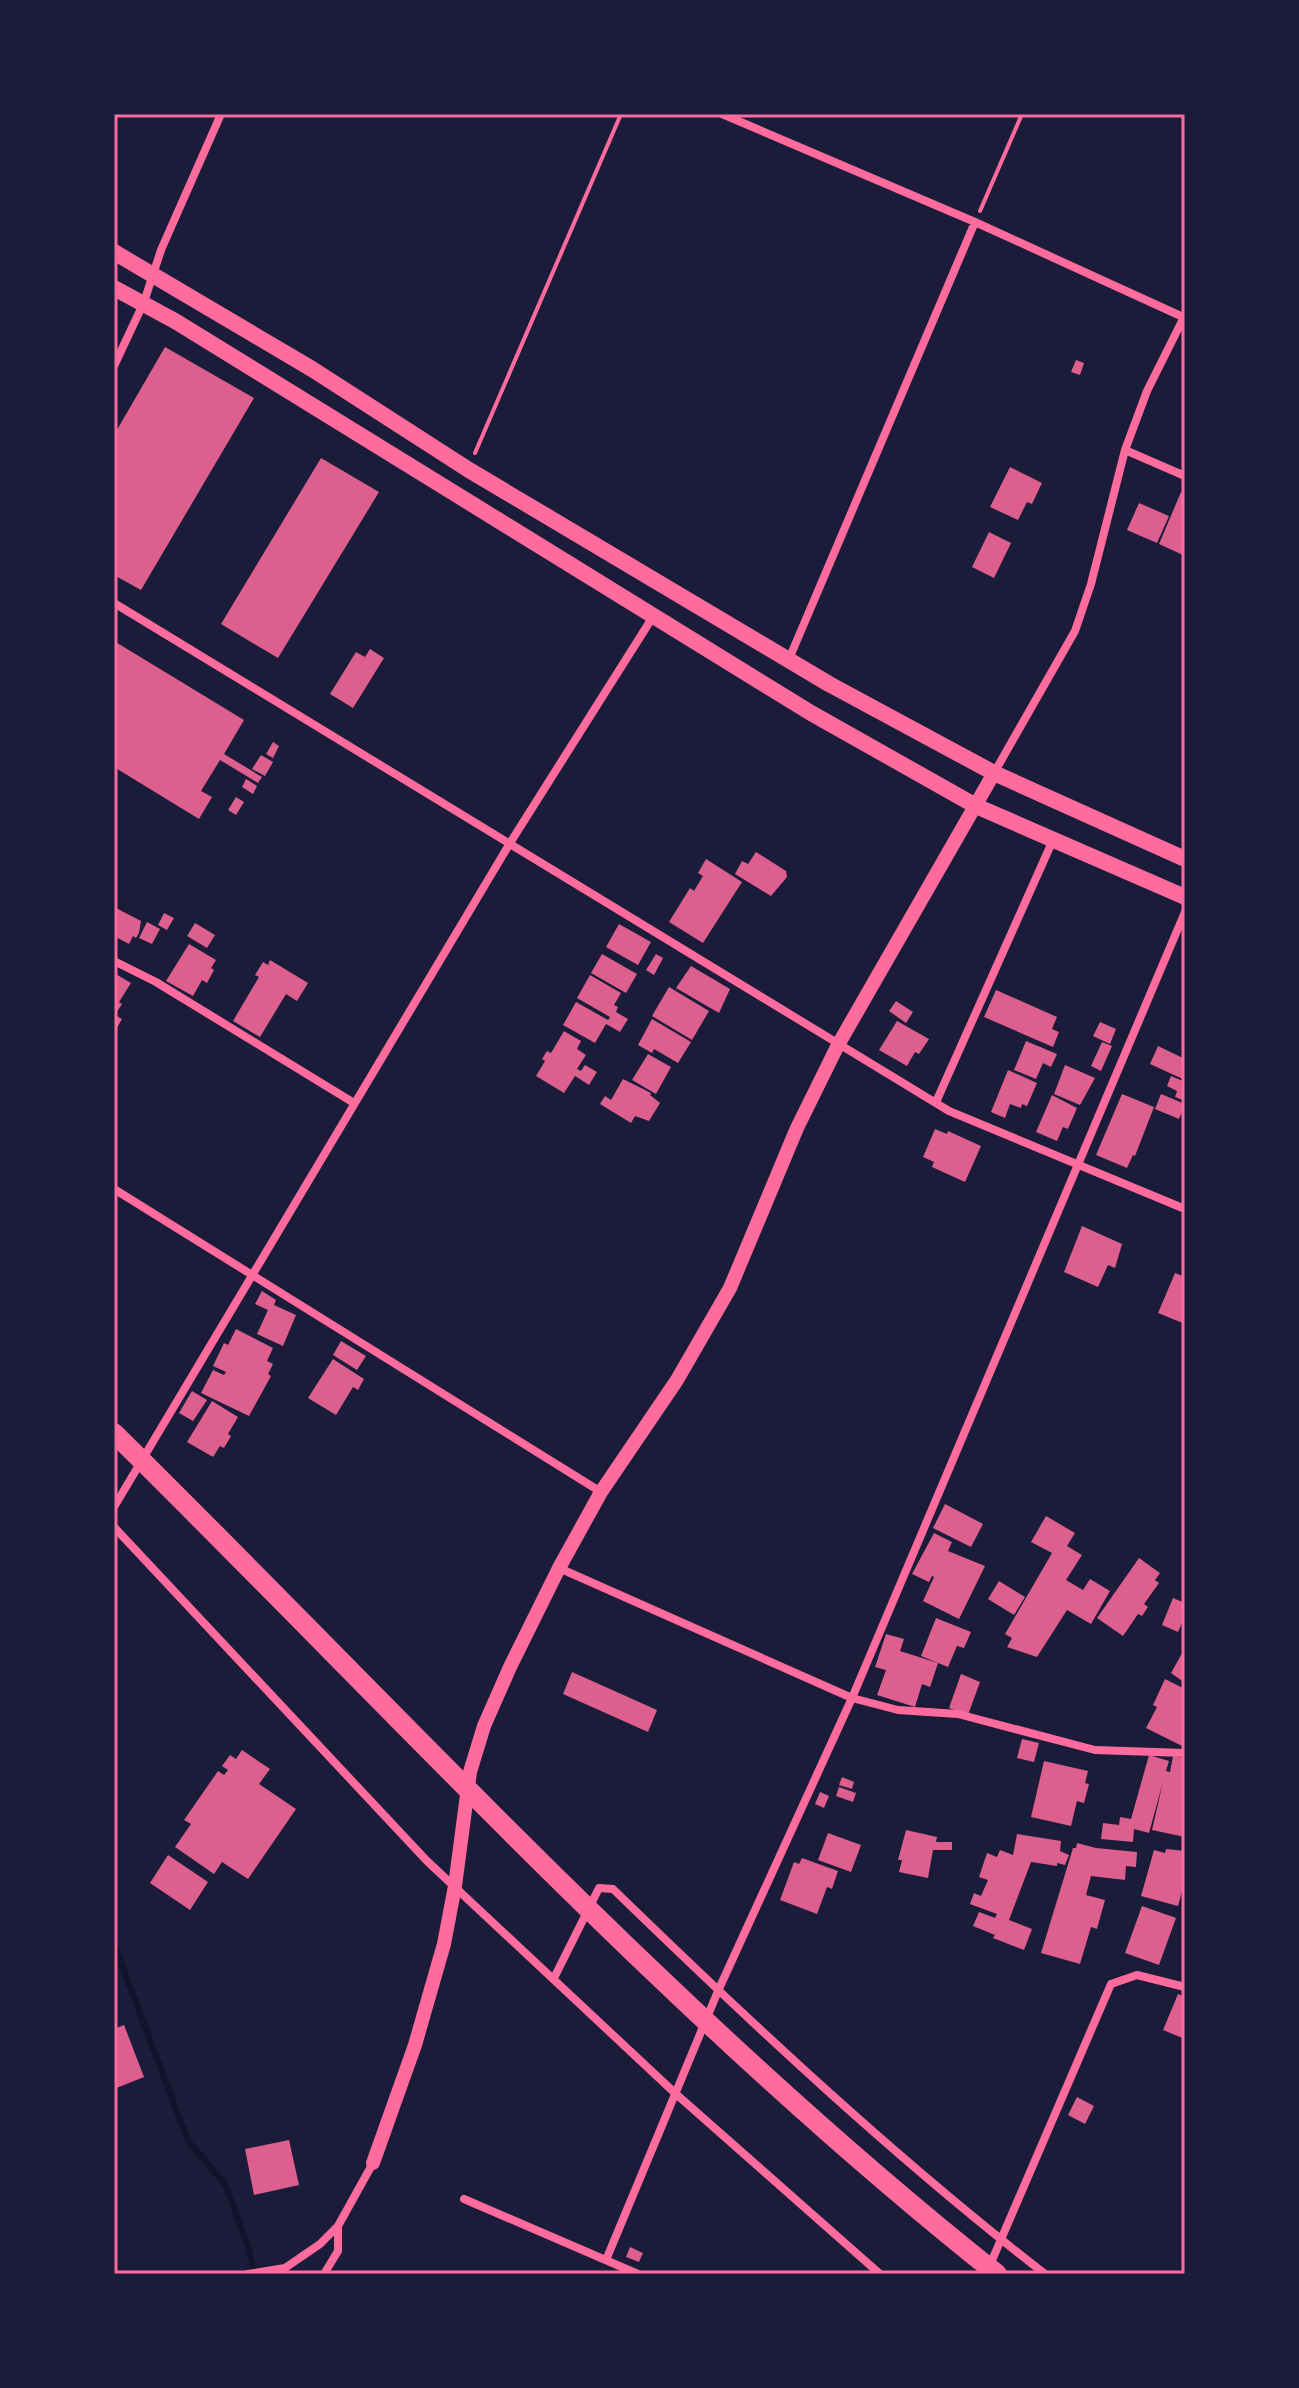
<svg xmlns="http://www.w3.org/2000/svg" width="1299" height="2388" font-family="'Crimson Pro',serif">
<rect width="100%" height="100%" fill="#1b1b3a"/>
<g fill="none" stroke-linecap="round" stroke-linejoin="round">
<path stroke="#12122b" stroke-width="6" d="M114,1944L188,2141L225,2184L249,2249L254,2274"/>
</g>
<path fill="#dd5f8e" d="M165,347L254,398L141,590L114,575V435Z
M1076,360L1084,363L1080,375L1071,372Z
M321,458L379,492L278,658L221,624Z
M1010,467L1042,483L1032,504L1027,502L1018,520L990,507Z
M1181,492L1185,494L1183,555L1159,544Z
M1139,503L1169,516L1157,543L1127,530Z
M989,532L1011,543L994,578L972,567Z
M114,641L244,720L224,754L262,777L258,783L220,760L201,791L212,797L199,819L114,767Z
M370,649L384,658L353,708L330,694L356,652L365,657Z
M273,742L279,746L273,758L266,754Z
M261,755L273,762L265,776L252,769Z
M246,779L257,786L253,794L242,787Z
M236,797L244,802L236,815L228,810Z
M756,852L786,871L787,877L771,896L735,874L742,861L748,864Z
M706,859L742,882L703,943L669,922L690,888L694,891L703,876L698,873Z
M114,907L141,921L139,933L136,938L133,936L129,944L114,936Z
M164,913L174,918L167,930L158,925Z
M147,922L160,929L152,944L139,938Z
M195,923L215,935L207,948L187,936Z
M619,924L651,942L638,965L606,947Z
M189,944L216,960L211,968L214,970L207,983L202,980L193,996L166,981Z
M602,954L637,974L626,993L591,973Z
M656,954L663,958L654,975L646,970Z
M270,960L308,983L297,1001L286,994L260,1037L233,1021L259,977L255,975L263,962L268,965Z
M691,966L730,989L719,1013L676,988Z
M114,973L131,983L119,1002L122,1004L115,1015L122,1019L114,1033Z
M590,975L621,993L614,1005L618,1007L616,1012L628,1019L620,1032L606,1024L595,1043L563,1025L576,1002L608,1020L610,1017L577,998Z
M669,987L709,1011L692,1040L652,1016Z
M996,990L1057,1017L1052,1029L1059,1032L1053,1047L984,1017Z
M896,1001L913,1012L906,1023L889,1011Z
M652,1019L691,1042L678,1063L654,1049L652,1053L638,1045Z
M897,1021L929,1039L919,1054L915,1052L907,1066L879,1050Z
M1100,1022L1116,1029L1110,1044L1093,1036Z
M564,1031L581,1041L577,1049L586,1055L577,1069L581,1071L585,1065L597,1072L589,1085L575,1076L564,1093L536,1076L545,1061L542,1059L547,1051L551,1053Z
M1026,1041L1057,1054L1051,1067L1043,1063L1036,1079L1014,1070Z
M1102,1042L1112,1046L1101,1071L1091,1066Z
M1158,1046L1185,1059V1080L1150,1064Z
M648,1054L671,1067L656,1094L632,1080Z
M1065,1065L1095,1078L1080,1105L1054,1094Z
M1008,1070L1037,1083L1027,1106L1022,1104L1021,1108L1010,1104L1005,1118L991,1112Z
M1171,1076L1185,1082V1101L1175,1097L1177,1091L1167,1086Z
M623,1079L651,1093L650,1095L660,1103L649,1121L635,1116L631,1123L600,1104L605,1096L611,1100Z
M1122,1094L1154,1107L1135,1156L1133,1155L1127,1168L1096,1155Z
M1161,1094L1185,1104L1179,1119L1155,1109Z
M1052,1095L1077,1108L1068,1129L1063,1127L1057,1141L1036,1132Z
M935,1129L947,1134L948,1131L981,1146L965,1182L932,1167L934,1162L923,1157Z
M1082,1226L1122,1244L1115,1268L1108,1265L1098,1287L1064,1272Z
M1175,1273L1185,1277V1324L1158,1313Z
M262,1291L276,1300L274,1305L296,1315L283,1346L257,1334L268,1310L255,1304Z
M236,1329L273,1348L267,1361L273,1364L268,1374L271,1376L249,1416L201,1393L213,1370L224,1375L226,1372L213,1366L224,1343L228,1345Z
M341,1341L366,1356L357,1370L333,1355Z
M333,1359L364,1379L358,1390L353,1387L336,1415L308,1398Z
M192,1391L207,1400L193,1421L179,1413Z
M212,1401L238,1417L228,1434L231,1436L224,1448L220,1446L213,1457L187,1442Z
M945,1504L983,1524L971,1547L933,1528Z
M1046,1516L1075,1533L1067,1546L1082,1555L1066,1580L1083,1590L1090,1579L1110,1591L1091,1624L1067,1610L1037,1657L1007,1647L1012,1638L1005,1634L1052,1553L1031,1542Z
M934,1533L952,1542L948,1551L985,1566L959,1619L923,1601L934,1577L932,1576L929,1582L912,1574Z
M1139,1558L1160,1573L1155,1580L1159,1583L1144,1604L1148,1607L1142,1616L1138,1614L1123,1636L1097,1618Z
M999,1581L1025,1597L1014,1615L988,1599Z
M1173,1598L1185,1603V1616L1178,1632L1162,1625Z
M936,1618L971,1632L964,1648L957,1646L948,1667L921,1656Z
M886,1634L904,1639L900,1651L938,1663L930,1687L922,1684L915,1707L877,1695L886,1670L875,1667Z
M1185,1648V1683L1171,1673Z
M572,1672L657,1710L648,1732L563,1694Z
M961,1674L980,1682L968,1715L949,1708Z
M1165,1679L1185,1689V1740L1182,1746L1146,1728L1157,1707L1153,1705Z
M1022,1739L1039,1743L1034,1762L1017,1758Z
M242,1750L270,1769L259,1784L296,1809L248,1879L222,1862L214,1874L175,1847L191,1824L184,1820L218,1771L224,1775L228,1770L222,1766L230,1755L236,1759Z
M1149,1755L1169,1761L1166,1771L1170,1772L1173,1756L1185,1758V1837L1152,1830L1163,1782L1149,1833L1134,1829L1133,1842L1101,1839L1103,1823L1119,1825L1120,1817L1131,1819Z
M1044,1761L1088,1771L1085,1783L1089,1784L1084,1803L1077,1801L1071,1826L1031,1817Z
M842,1777L854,1782L852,1789L839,1785Z
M839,1787L856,1793L853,1802L836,1796Z
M820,1792L829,1796L824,1808L815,1804Z
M906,1830L937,1837L936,1842H952V1850H933L928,1878L899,1872L902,1860H898Z
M828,1833L861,1845L851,1872L818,1860Z
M1017,1834L1061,1841L1060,1851L1069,1855L1065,1865L1057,1863V1866L1031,1862L1009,1920L1032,1929L1024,1950L993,1938L995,1935L973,1926L979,1912L995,1918L997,1914L970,1904L974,1893L981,1896L988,1880L979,1877L987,1853L997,1857L1000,1850L1013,1855Z
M1077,1843L1096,1848L1137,1852L1136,1867L1126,1866L1125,1880L1091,1876L1086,1895L1105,1900L1097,1929L1091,1927L1080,1964L1041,1953L1073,1848H1076Z
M1166,1849L1185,1851V1880L1178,1906L1141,1896L1154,1850L1165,1853Z
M168,1855L208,1882L190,1910L150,1883Z
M802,1858L838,1871L832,1889L827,1887L817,1914L780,1900L794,1862L799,1864Z
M1142,1906L1176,1918L1159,1965L1125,1953Z
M1178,1994L1185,1997V2039L1163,2030Z
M124,2025L144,2077L114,2089V2029Z
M1077,2097L1094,2106L1085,2124L1068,2115Z
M289,2140L299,2185L254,2195L245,2149Z
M630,2247L643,2253L639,2262L626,2257Z"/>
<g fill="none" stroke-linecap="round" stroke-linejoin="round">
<path stroke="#ff6b9d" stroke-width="4" d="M980,211L1022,114
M475,453L621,114"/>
<path stroke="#ff6b9d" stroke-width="8" d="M722,114L975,222L1183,317
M114,366L144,302L161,250L221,114
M1125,450L1185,476
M114,603L949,1111L1185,1209
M789,659L975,222
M994,773L1075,631L1091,584L1125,450L1147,391L1185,315
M114,961L156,982L354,1103
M936,1102L1053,840
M114,1189L601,1492
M114,1507L510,843L654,615
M114,1527L427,1861L676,2094L880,2274
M559,1568L852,1698L898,1710L958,1714L1095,1750L1185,1753
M554,1978L599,1888L613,1889C751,2023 893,2156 1045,2274
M464,2199L638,2274
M606,2260L718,1991L852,1698L1185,912
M990,2265L1111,1984L1137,1975L1185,1987
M248,2274L285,2268L320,2244L338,2226L373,2163
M324,2274L338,2251V2226"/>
<path stroke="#ff6b9d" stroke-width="14" d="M373,2163L415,2045L444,1944L455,1886L470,1772L484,1726L510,1667L559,1568L601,1492L677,1380L730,1288L797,1128L838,1045L994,773"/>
<path stroke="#ff6b9d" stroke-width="16" d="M114,252L312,369L469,470L829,684L994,773L1185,859
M114,288L175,321L811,713L976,806L1185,897"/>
<path stroke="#ff6b9d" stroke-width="20" d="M114,1433C403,1718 678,2021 997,2274"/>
</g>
<rect width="1299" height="2388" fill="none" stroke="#1b1b3a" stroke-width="232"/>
<rect x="116" y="116" width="1067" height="2156" fill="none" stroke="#ff6b9d" stroke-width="3"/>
</svg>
